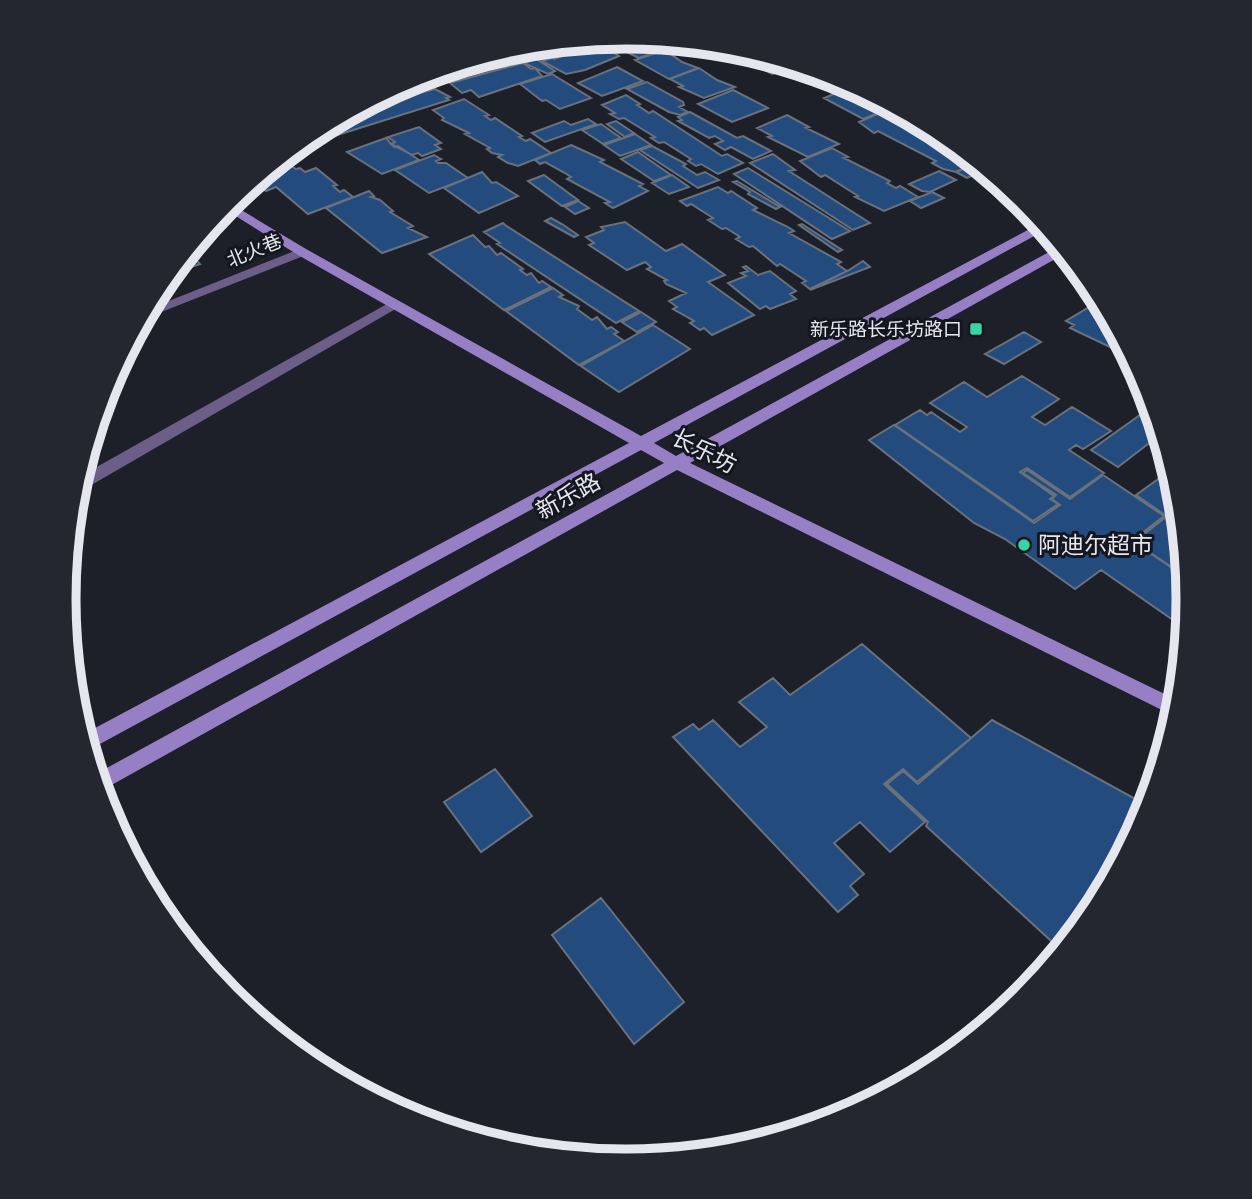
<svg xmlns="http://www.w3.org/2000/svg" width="1252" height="1199" font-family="Montserrat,'Noto Sans SC',sans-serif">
<rect width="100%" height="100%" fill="#1d1f29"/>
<path fill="#234b7e" stroke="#69717c" stroke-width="2" d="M626,37L647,39L669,48L639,58L605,42Z
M615,38L554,59L548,55L595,40Z
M604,42L615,48L609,50L619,56L585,70L566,74L542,61Z
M717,46L736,48L797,66L772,74Z
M665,50L682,62L698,68L669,79L635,60Z
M536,59L555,71L548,74L524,63Z
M523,63L531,69L535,68L542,76L479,97L471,90L462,93L450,83Z
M617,67L643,81L602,96L578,83Z
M699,68L717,80L735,87L704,98L679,87L683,86L670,79Z
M552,74L591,98L560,109L546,100L542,101L520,84Z
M647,82L683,102L684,105L679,107L688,112L680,115L669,112L627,89Z
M853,86L883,102L893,107L863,119L824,98Z
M435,89L450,97L446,98L449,100L293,149L314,131L356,110Z
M733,90L768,108L732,122L698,104Z
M626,95L640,104L637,105L649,113L653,111L722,156L727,154L743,163L718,174L701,164L696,166L688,161L691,159L664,142L659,143L651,138L655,137L624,118L619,119L610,114L615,113L602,105Z
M464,99L489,115L485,116L491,120L495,118L522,136L519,137L526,141L530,139L551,153L518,166L508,163L498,157L502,155L492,153L487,149L490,148L465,134L469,133L442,120L444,118L433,110Z
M889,109L945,137L976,162L956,172L943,169L932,163L936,161L878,131L874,133L859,122Z
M690,112L737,138L743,136L771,151L753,159L731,147L725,150L715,144L723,141L715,136L709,138L678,121L682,120L678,117Z
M787,115L809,127L806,128L839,144L808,157L768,137L772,136L757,128Z
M588,119L596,124L545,142L532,133L564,121L571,125Z
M616,121L634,133L625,137L607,124Z
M601,124L621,138L603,144L582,130Z
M419,127L441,143L435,145L441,149L422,156L418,153L412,155L391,144L395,142L388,137Z
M635,134L651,145L620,156L604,145Z
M386,138L394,147L398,146L419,160L382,174L347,152Z
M571,145L604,160L600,162L643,184L639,186L648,191L613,208L605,203L610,202L567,179L571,177L565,173L545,162L540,164L535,160Z
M652,146L686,164L683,166L697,175L705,172L719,180L698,188L640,150Z
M832,148L848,157L844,158L890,181L887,183L896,188L900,186L918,197L884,211L855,197L858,196L825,175L821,177L800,161Z
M638,152L671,175L654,181L621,159Z
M773,154L795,170L789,171L870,223L853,230L750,163Z
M284,155L295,164L291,166L296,169L300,168L305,172L316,168L337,185L333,186L340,192L344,190L353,197L308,214L276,187L266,191L254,181Z
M434,155L441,159L436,161L438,163H446L468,178L429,193L395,170Z
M977,163L986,170L967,178L956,172Z
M748,168L850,231L832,239L734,174Z
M939,171L956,180L930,192L922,191L909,184Z
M482,172L492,183L496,182L518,196L479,213L444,188Z
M544,175L578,200L562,206L528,181Z
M672,175L689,187L669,194L652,183Z
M737,181L780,207L776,209L748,194L750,192L733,182Z
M718,187L728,193L731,191L757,208L753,210L788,227L794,231L789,233L841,262L837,264L847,271L810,289L802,283L806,281L780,264L777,266L753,246L749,247L736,239L740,237L726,228L722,229L708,220L713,218L691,204L687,206L680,201Z
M369,191L374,196L371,197L380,200L393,211L390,212L413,226L408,228L427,237L382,253L326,208Z
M932,192L944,198L921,208L910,201Z
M578,201L589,208L575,214L565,207Z
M551,218L562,224L578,235L574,237L545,221Z
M625,222L666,251L682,244L725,275L708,282L754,315L712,335L704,328L700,330L690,323L694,321L673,309L677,307L669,301L686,293L666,284L664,281L667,280L647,269L651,267L645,262L627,270L589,245L594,243L586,237L604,230L601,227Z
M503,223L505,225L639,311L616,323L497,244L500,243L484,232Z
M802,224L842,250L838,252L799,225Z
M473,235L485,247L489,246L497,255L501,253L523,269L520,270L527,275L531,273L539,283L542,281L551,287L504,310L429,254Z
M188,251L200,264L188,268L167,295L151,301Z
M863,261L870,267L810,290L849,270Z
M746,266L758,275L770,271L796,291L790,294L796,299L770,309L766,306L760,309L728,283L746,276L741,273L748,271L743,267Z
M553,288L563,295L559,297L579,306L577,309L592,320L597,317L607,329L611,327L618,332L614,334L624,341L579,365L506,311Z
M1101,300L1136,365L1123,358L1127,355L1070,328L1074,325L1066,321Z
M641,312L656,322L637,332L622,322Z
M653,325L690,349L619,392L581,366Z
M1024,332L1041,342L1004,364L985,354Z
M1022,376L1059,399L1032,417L1045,425L1072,407L1111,431L1083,449L1076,445L1069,450L1104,473L1070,497L1027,468L1020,472L1054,496L1050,499L1058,504L1033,521L895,425L920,410L927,415L931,412L960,432L967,427L930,403L964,382L987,397Z
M1151,407L1161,434L1118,467L1091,450Z
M894,425L1034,523L1060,505L1052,499L1056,495L1023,473L1027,470L1070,499L1103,475L1164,516L1132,541L1187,578L1186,629L1101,570L1075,589L1005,539L974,523L869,440Z
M1161,477L1178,490L1179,505L1165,515L1136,495Z
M1166,517L1182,527L1187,577L1134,542Z
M862,644L971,738L917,782L903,769L884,784L925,822L890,852L860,822L834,843L864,874L850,886L858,895L838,912L673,737L693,724L699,730L713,720L740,747L767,727L739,702L773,678L790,695Z
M992,720L1148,806L1094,912L1062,951L926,826L928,822L887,784L903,771L918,784Z
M495,769L532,816L481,852L444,802Z
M601,898L684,1002L634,1044L552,935Z"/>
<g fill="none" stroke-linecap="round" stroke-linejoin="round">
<path fill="#6c5d89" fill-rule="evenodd" d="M562,44L398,91H390L404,83L543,45Z
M302,248L306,249V255L141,320L146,310Z
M394,300L399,301V307L81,491L74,492L77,478Z"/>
<path fill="#977fc6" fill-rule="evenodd" d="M228,202L306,249L641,436L1041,223L1047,229L654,443L676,456L1060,246L1066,253L690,463L1179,701L1176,717L677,470L99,792L94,775L664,463L641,450L87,751L82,735L629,443L298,255L223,208Z"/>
</g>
<g fill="#37d4a6" stroke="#141620" stroke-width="2.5">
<rect x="969" y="322" width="14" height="14" rx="3.5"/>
<circle cx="1024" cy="545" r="7"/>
</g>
<g text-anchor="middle" stroke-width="6" stroke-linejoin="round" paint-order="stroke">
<g font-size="19" fill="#e5e6ee" stroke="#141620">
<text transform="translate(254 250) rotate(-22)" y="7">北火巷</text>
</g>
<g font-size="19" fill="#e5e6ee" stroke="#141620" text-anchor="end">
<text x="962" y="336">新乐路长乐坊路口</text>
</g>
<g font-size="23" fill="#e5e6ee" stroke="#141620">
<text transform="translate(704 451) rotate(27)" y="8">长乐坊</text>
<text transform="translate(568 496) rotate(-29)" y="8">新乐路</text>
</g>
<g font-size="23" fill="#e5e6ee" stroke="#141620" text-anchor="start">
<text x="1038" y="553">阿迪尔超市</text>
</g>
</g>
<path d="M0 0H1252V1199H0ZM76 599a550 550 0 1 1 1100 0a550 550 0 1 1-1100 0Z" fill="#252730" fill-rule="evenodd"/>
<path fill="none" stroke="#e5e6ee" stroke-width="9" d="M76 599a550 550 0 1 1 1100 0a550 550 0 1 1-1100 0Z"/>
</svg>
